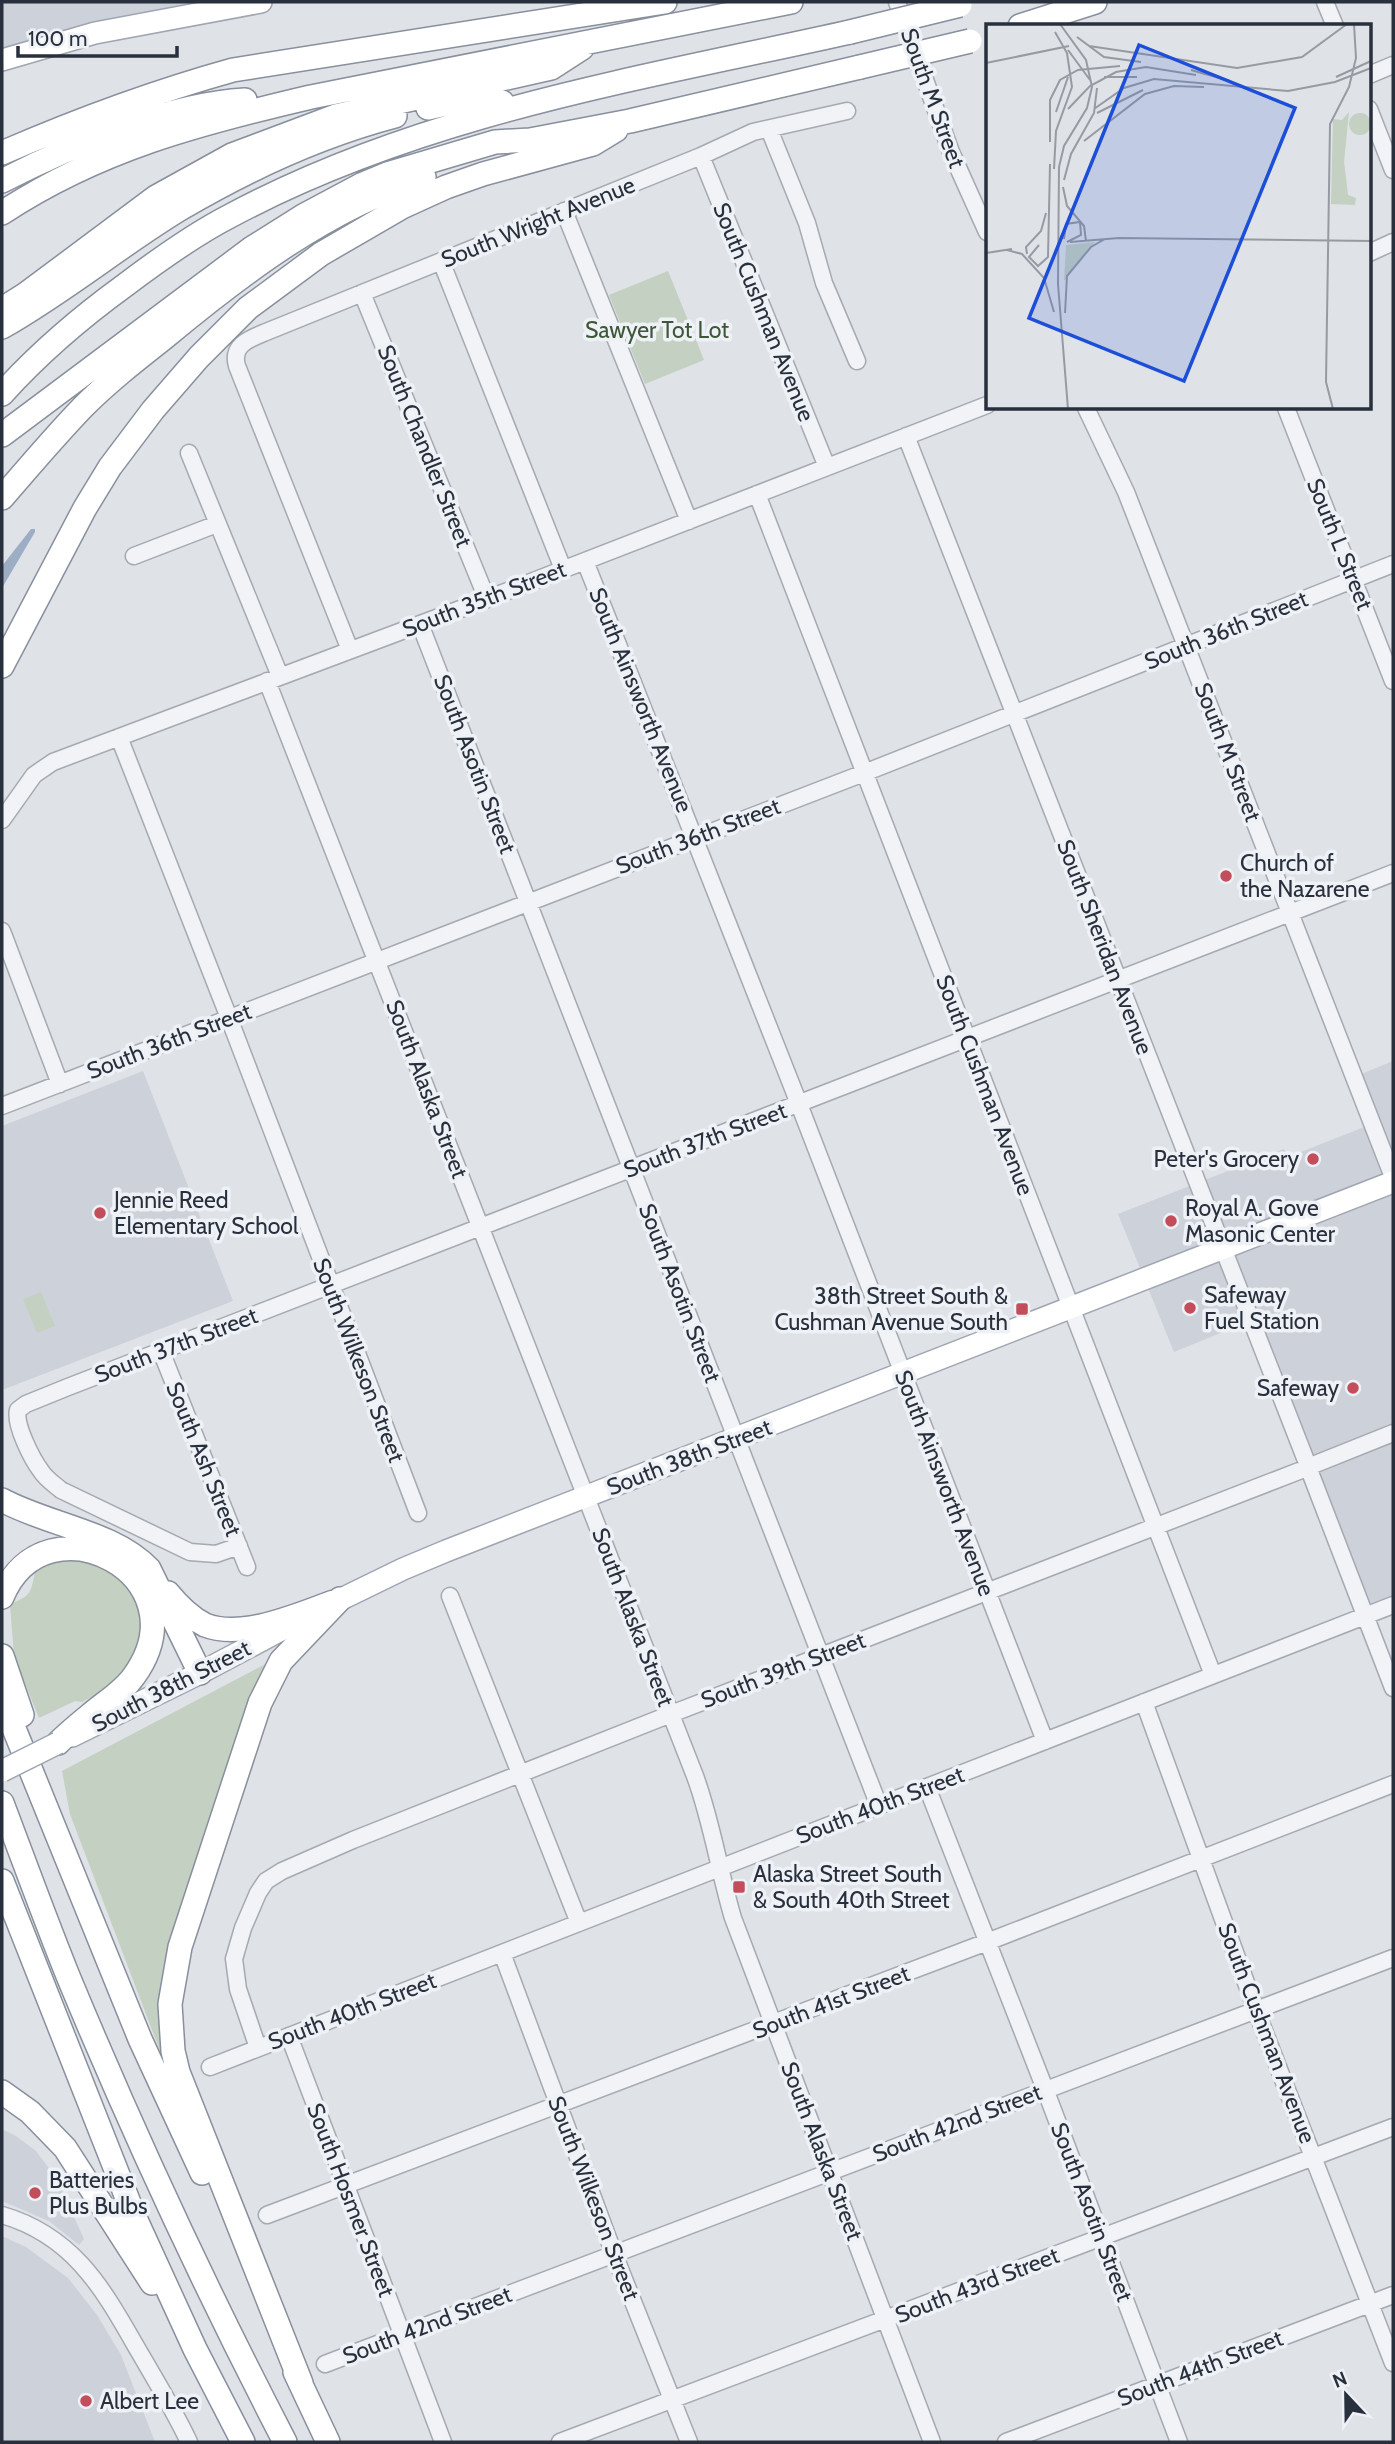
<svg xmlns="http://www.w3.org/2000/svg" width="1395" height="2444" font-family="Cabin,sans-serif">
<rect width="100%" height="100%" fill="#dfe2e7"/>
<path fill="#cdd1d9" d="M2,2H244L2,53Z
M1393,1061V1605L1364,1616L1250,1321L1174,1352L1118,1214L1284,1149L1288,1157L1372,1124L1354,1077Z
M143,1071L233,1301L2,1390V1126Z
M2,2129L16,2136L36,2151L56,2178L84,2239L79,2245L49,2221L2,2201Z
M2,2236L26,2247L68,2278L97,2315L121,2355L155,2442H2Z"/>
<path fill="#c4d0c1" d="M668,271L704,360L645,384L609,295Z
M41,1292L55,1326L37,1333L23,1299Z
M76,1559L105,1564L132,1589L141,1612L142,1634L124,1674L108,1688L82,1702L75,1701L39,1718L14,1656L10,1604C31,1596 31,1593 35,1571L51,1562Z
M277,1658L228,1767L168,2056L160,2051L70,1814L62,1771Z"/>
<path fill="#9daec4" d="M31,529H35V532L2,588V566Z"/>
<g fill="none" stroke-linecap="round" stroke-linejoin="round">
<g stroke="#a5a9b1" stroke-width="19">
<path id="minor" d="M897,2L951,152L987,232
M1325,2L1335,26
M1369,75L1393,65
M1369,109L1393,170
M769,129L807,223L824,283L857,361
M701,156L827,467
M564,211L689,521
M1369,253L1393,242
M441,261L563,569
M362,293L487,599
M1086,408L1126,492L1393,1177
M1286,408L1393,681
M906,436L1305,1458
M189,453L280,676
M757,494L1213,1675
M134,556L217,524
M585,561L792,1086L1045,1741
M420,624L879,1806
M350,650L237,366C231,345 249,339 266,332L701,156L753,132L847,111
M267,681L695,1776C712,1822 719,1871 733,1918L932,2442
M119,737L229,1018L418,1513
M2,820L34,775L53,762L487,599L987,405
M2,931L60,1084
M2,1106L864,773L1393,564
M161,1351L247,1567
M1313,1465L1393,1433
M1310,1472L1393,1688
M239,1546L216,1554L190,1552L61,1490C54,1484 46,1479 41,1471C32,1459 14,1424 18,1410L26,1404L68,1387L1393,873
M450,1596L579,1923
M1144,1702L1256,2010L1393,2363
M927,1787L1045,2089L1179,2442
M502,1953L614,2254L689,2442
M289,2036L443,2442
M258,2048L238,1989L234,1959L243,1928L258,1893L266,1881L282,1871L353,1840L671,1714L1299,1471
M210,2067L1393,1605
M2,2215C71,2235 101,2285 134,2343C153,2376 173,2408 189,2442
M267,2215L987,1942L1393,1784
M325,2364L1393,1958
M560,2442L1393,2127
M1006,2442L1393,2295"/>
</g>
<g stroke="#9fa6b2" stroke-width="24">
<path id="major" d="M2,60L95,33L261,2
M325,1607L403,1569L446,1551L1393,1182
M72,1736L200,1673L296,1622"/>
</g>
<g stroke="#888f9d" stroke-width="26">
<path id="highway" d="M1020,26L1095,2
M428,108L445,104L502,102
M2,153C78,120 154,92 233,70L665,2
M2,181C70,146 169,104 245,100
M2,213C99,149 200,123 311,97L791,2
M2,309L26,294L156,197L232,155L336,116L551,68L582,48
M2,327C64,292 119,246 180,209C248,169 319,136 395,116
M2,394C39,353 80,318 124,286C157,261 193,235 230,216C422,113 639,79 850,32
M2,435L252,248L303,216L363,184L387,174L495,142L530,140L630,121L860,67
M2,498C28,468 55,436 83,407C108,382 136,360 164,338C242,273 327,209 424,177
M2,666L85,508L110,467L153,410L199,357L248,308L321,254L402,207L446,187L483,174L593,144L616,130
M2,1500C48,1525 114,1532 149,1569L200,1673
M168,1593C177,1604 191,1618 205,1625C243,1640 299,1614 334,1602
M2,1597C46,1492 206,1576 134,1676C123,1692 105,1702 90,1715C79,1724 68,1733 58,1743
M2,1656L22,1715
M2,1699L140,2039L202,2173
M2,1803C24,1861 45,1919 68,1976C134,2135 206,2290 285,2442
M2,1881L135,2218L195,2349L243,2442
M2,2092L30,2112L65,2148L152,2283
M295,2372L328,2442
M301,2383L178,2072L173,2051L170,2004L180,1947L260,1703L281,1661L340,1599"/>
</g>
<use href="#minor" stroke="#f1f3f6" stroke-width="16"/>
<use href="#major" stroke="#fff" stroke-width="21"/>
<use href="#highway" stroke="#fff" stroke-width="23"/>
<g stroke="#9fa6b2" stroke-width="24" stroke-linecap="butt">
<path id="major-bridge" d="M2,1771L58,1743"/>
</g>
<g stroke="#888f9d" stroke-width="26" stroke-linecap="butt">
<path id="highway-bridge" d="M850,32L960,5
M860,67L970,41"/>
</g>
<use href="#major-bridge" stroke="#fff" stroke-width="21"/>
<use href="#highway-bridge" stroke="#fff" stroke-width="23"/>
</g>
<g fill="#c34e5b" stroke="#eef1f5" stroke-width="2.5">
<circle cx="1226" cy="876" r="7"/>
<circle cx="1313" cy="1159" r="7"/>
<circle cx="100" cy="1213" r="7"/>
<circle cx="1171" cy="1221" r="7"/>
<circle cx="1190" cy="1308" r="7"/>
<rect x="1015" y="1302" width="14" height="14" rx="3.5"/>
<circle cx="1353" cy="1388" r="7"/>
<rect x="732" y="1880" width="14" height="14" rx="3.5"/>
<circle cx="35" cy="2193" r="7"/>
<circle cx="86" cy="2401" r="7"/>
</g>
<g text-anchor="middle" stroke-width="7" stroke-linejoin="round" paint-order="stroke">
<g font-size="23" fill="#29303d" stroke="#eef1f5">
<text transform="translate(933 98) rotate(70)" y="8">South M Street</text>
<text transform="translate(538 222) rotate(-22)" y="8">South Wright Avenue</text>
<text transform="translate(764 312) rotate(68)" y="8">South Cushman Avenue</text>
<text transform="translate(425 446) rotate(68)" y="8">South Chandler Street</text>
<text transform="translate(1340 544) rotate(68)" y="8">South L Street</text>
<text transform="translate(484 599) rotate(-21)" y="8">South 35th Street</text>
<text transform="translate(1226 630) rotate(-22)" y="8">South 36th Street</text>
<text transform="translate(641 700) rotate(68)" y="8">South Ainsworth Avenue</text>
<text transform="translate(1228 752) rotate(69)" y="8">South M Street</text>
<text transform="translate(475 764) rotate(69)" y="8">South Asotin Street</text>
<text transform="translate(698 836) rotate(-21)" y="8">South 36th Street</text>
<text transform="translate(1105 947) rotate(69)" y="8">South Sheridan Avenue</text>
<text transform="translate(169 1041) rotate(-21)" y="8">South 36th Street</text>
<text transform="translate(985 1085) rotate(69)" y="8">South Cushman Avenue</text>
<text transform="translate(427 1089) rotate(69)" y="8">South Alaska Street</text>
<text transform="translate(705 1140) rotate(-21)" y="8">South 37th Street</text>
<text transform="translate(680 1293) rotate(69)" y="8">South Asotin Street</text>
<text transform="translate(176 1345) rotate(-21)" y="8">South 37th Street</text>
<text transform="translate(359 1360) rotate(69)" y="8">South Wilkeson Street</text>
<text transform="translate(689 1457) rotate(-21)" y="8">South 38th Street</text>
<text transform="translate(204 1459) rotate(68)" y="8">South Ash Street</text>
<text transform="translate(945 1483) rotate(69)" y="8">South Ainsworth Avenue</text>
<text transform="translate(633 1617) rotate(69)" y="8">South Alaska Street</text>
<text transform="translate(783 1670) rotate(-21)" y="8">South 39th Street</text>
<text transform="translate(171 1686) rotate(-27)" y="8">South 38th Street</text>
<text transform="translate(880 1805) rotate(-21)" y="8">South 40th Street</text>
<text transform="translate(831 2002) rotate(-21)" y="8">South 41st Street</text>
<text transform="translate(352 2011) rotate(-21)" y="8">South 40th Street</text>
<text transform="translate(1267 2033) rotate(69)" y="8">South Cushman Avenue</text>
<text transform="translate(957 2123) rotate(-21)" y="8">South 42nd Street</text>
<text transform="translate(822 2151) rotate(69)" y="8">South Alaska Street</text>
<text transform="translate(594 2198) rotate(69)" y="8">South Wilkeson Street</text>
<text transform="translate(351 2200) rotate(69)" y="8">South Hosmer Street</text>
<text transform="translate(1092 2212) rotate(69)" y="8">South Asotin Street</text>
<text transform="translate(977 2285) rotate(-21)" y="8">South 43rd Street</text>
<text transform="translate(427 2325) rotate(-21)" y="8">South 42nd Street</text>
<text transform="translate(1200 2368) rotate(-21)" y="8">South 44th Street</text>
</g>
<g font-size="23" fill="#3d5738" stroke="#eef1f5">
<text x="657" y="338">Sawyer Tot Lot</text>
</g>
<g font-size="23" fill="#29303d" stroke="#eef1f5" text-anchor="start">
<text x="1240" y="871">Church of<tspan x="1240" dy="26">the Nazarene</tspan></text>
<text x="1299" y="1167" text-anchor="end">Peter's Grocery</text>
<text x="114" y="1208">Jennie Reed<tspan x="114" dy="26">Elementary School</tspan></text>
<text x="1185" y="1216">Royal A. Gove<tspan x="1185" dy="26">Masonic Center</tspan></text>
<text x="1204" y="1303">Safeway<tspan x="1204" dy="26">Fuel Station</tspan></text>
<text x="1008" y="1304" text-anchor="end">38th Street South &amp;<tspan x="1008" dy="26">Cushman Avenue South</tspan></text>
<text x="1339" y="1396" text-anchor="end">Safeway</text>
<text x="753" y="1882">Alaska Street South<tspan x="753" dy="26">&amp; South 40th Street</tspan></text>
<text x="49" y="2188">Batteries<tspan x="49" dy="26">Plus Bulbs</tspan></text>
<text x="100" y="2409">Albert Lee</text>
</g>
</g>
<g transform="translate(986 24)">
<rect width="385" height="385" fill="#dfe2e7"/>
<path d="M363,88L358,138L362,171L370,174L369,181L345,180L347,95L356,96ZM363 100a11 11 0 1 1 22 0a11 11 0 1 1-22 0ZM109,218L78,257L80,221Z" fill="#c4d0c1"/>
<path fill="none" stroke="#969ba3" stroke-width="2" d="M74,0L100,36L106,63L101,84L78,122L73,143L72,260L82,385M91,13L118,33L155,38M103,22L251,44L316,33L361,0M82,26L104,56M0,39L83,22M205,46L244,57M118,53H151M350,53L385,37M82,85L104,62L130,48L160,43L210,51M108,85L138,64L168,55L302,67L349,58L385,44M70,88L82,53M111,89L157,66M98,117L159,70L188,62L218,63M64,118V76L74,56L92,46L134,42M68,145L70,107L86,63L81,29L69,8M78,156L85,130L108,89L111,64M77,163L81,182L98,202L100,217M78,215L80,200L94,198L95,211L81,218M84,218L133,214L385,217M53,221L43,233L52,242L62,233L64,140M21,226L36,230L58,254L68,288M0,229L26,225M41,230L40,223L55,207L60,189M79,289L81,252L105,223L119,215M347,385L340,358L344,100L363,63L370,34L368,0"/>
<path fill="#1d4ed8" fill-opacity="0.15" stroke="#1d4ed8" stroke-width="3.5" d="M153,21L309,84L198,357L43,294Z"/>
<rect width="385" height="385" fill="none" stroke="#29303d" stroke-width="3.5"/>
</g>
<rect width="1395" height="2444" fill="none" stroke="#29303d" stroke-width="7"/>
<g transform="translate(1346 2395) rotate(338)" stroke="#eef1f5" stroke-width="5" paint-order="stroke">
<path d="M0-5L12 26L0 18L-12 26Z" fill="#29303d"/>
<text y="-10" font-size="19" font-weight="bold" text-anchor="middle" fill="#29303d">N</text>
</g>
<path d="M18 46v10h159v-10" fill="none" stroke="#29303d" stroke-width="3.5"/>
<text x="28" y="46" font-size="21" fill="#29303d" stroke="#eef1f5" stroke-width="5" paint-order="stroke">100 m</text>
</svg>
